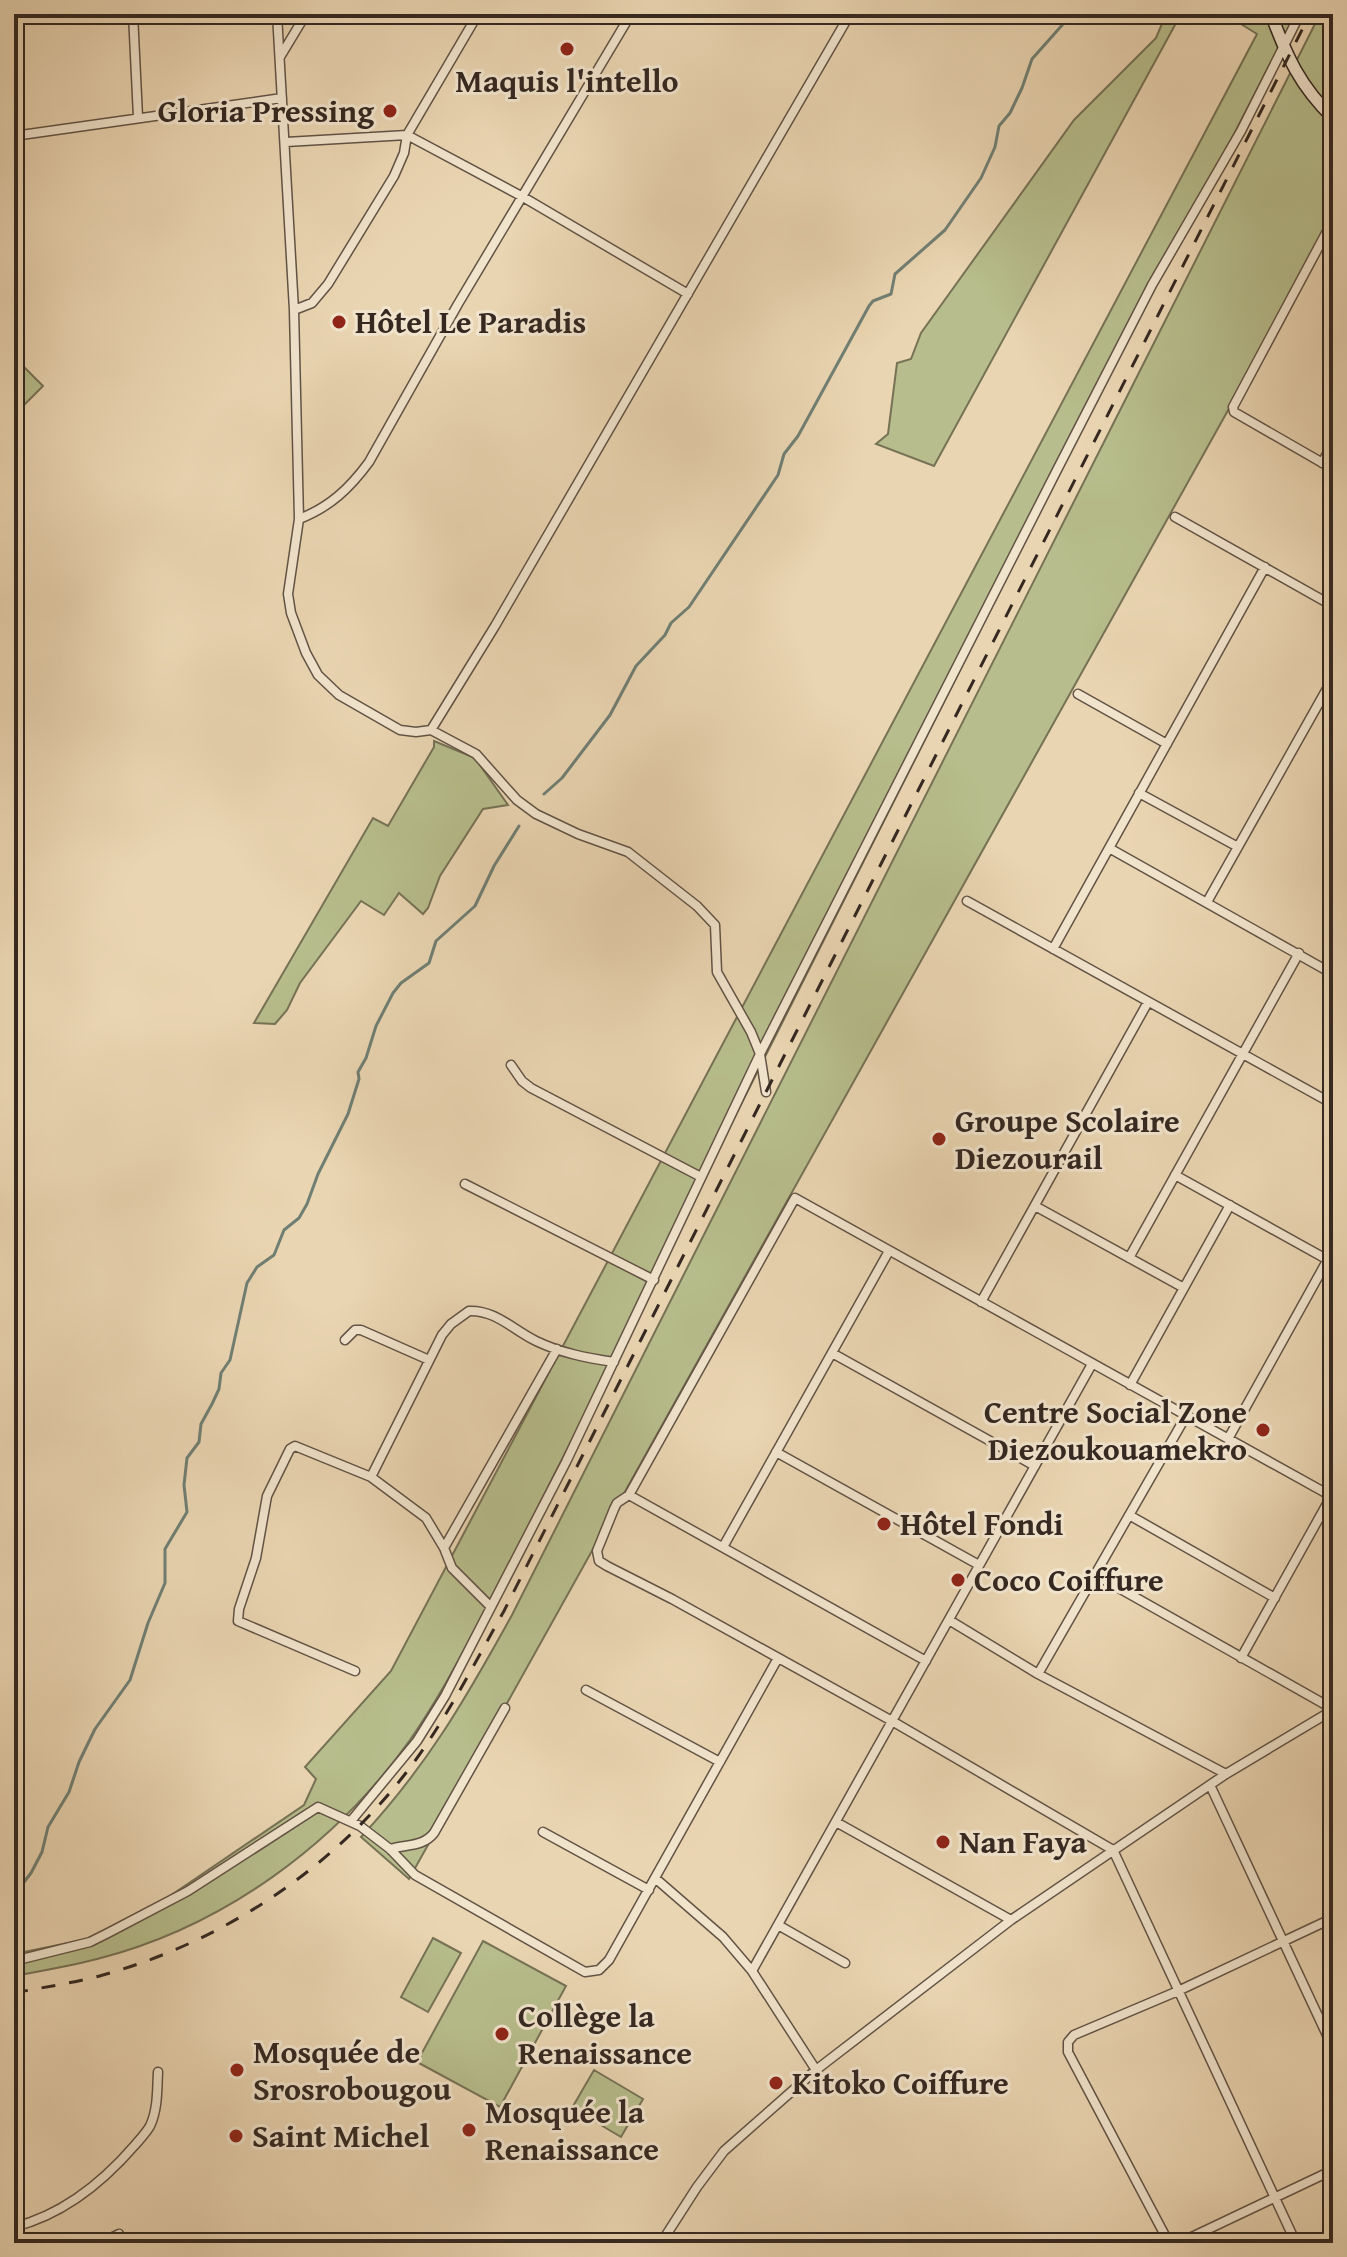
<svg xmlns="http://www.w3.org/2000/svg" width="1347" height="2257" font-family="'Gentium Book Plus',serif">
<rect width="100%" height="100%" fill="#ead5b2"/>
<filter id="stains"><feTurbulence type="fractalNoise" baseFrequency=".0025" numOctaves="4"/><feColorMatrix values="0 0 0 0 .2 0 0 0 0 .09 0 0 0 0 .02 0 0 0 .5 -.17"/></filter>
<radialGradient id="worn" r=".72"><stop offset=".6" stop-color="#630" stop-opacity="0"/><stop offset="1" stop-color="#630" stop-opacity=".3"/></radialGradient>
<path fill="#b7bd8c" stroke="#767256" stroke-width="2" d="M1166,14H1181L934,466L876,444L888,434L897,363L911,359L921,333L1074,120L1156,38Z
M1225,14H1296L1064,464L489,1604C464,1650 440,1697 410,1740C335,1845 223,1927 97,1959C70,1966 42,1971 14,1976V1954L97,1937L164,1900L304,1805L316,1779L305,1767L391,1671L1257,34Z
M1320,14H1333V222L409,1879L361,1837C427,1766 465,1700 512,1615Z
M14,357L43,386L14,415Z
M434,741L475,758L508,805L483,809L440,876L428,908L423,914L399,893L384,915L361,901L300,983L287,1010L275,1024L254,1023L373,818L388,826L434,747Z
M433,1938L461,1953L428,2012L401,1997Z
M483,1941L566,1986L500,2107L417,2062Z
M594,2070L643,2099L621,2137L572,2108Z"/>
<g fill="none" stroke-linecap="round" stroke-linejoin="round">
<path stroke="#707f73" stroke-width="3" d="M544,794L562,778L610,715L636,666L665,635L671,623L689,607L778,475L784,454L798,436L869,306L873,301L891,294L895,274L945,230L981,178L995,147L999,126L1010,113L1022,88L1032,59L1072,14
M14,1895L31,1873L42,1852L48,1827L69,1792L79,1762L95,1729L130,1680L148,1623L165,1583V1549L187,1512L184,1485L187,1458L199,1442L201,1424L212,1404L219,1389L221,1373L230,1360L247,1283L257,1267L274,1255L284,1230L299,1218L307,1204L318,1174L348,1114L359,1079L358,1072L366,1058L376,1026L393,993L401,983L429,963L436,941L475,906L494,866L519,826"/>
<g stroke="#625345" stroke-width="11">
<path id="street" d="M133,14L138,117
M277,14L294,310L299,519L288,594L291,613L306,653L318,675L339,695L400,730L416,732L431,730L476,754L517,800L536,814L578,834L628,852L697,906L715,925L717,972L751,1032L760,1054L766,1092
M280,57L306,14
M14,136L282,98
M286,142L407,135L523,197L688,294
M1333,220L1233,407L1234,412L1333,469
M294,310L312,303L328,284L394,176L404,153L407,135L478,14
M1322,463L1333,443
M1175,517L1333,606
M299,519C330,507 350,488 369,462L458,304L631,14
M1078,694L1167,744
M431,730L495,626L850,14
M1139,793L1238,847
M1109,848L1333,974
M967,901L1333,1104
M1207,902L1333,678
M1053,949L1265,567
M511,1065L522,1081L531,1088L701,1177
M1175,1175L1328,1260
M465,1184L654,1280
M1035,1206L1184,1288
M1129,1258L1299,953
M981,1302L1148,1002
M345,1340L355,1330H361L429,1360
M832,1353L1035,1466
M1130,1385L1230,1205
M1228,1439L1333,1250
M776,1452L979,1565
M371,1477L442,1335L451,1324L469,1311C496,1310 513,1330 536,1341C561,1353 587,1358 614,1362
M629,1495L926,1661
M1129,1515L1275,1598
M723,1547L889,1251
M444,1548L557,1349
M1094,1574L1333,1709
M949,1620L1038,1674L1226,1774
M1241,1658L1333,1493
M355,1671L238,1621L239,1609L256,1558L267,1496L290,1449L295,1446L371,1477L426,1518L444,1548L452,1568L491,1607
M1038,1674L1186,1416
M586,1690L720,1762
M1210,1785L1333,2048
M351,1821L417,1741L445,1696L566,1462L760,1054L1057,470L1152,285L1241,131L1300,14
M836,1822L1011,1920
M543,1832L649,1890
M390,1849C407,1844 423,1847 434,1833L505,1708
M655,1878L723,1937L752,1971L816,2070
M778,1925L845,1963
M14,1961L90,1942L108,1933L188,1891L318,1807L360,1826L390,1849L415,1875L585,1972L599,1970L609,1960L778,1658
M752,1971L1092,1364
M14,2227C62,2215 103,2182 135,2145C140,2139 146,2133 150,2126C158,2109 157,2090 158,2072
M101,2243L119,2234
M661,2243L697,2187L724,2151L816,2070L1011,1920L1226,1774L1333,1710
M1169,2243L1068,2052V2042L1074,2035L1178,1991L1333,1918
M1179,2243L1333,2170
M1296,2243L1113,1850L892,1721L672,1599L607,1566L599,1561L597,1551L614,1509L617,1503L629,1495L795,1198L1333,1497"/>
</g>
<g stroke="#342821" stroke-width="14">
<path id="secondary" d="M1271,14C1287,57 1300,86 1333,118"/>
</g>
<use href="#street" stroke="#f1e4cd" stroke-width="8"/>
<use href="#secondary" stroke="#f1e4cd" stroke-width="11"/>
<path stroke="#342821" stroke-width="3" stroke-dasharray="14 14" stroke-linecap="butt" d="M14,1993C44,1987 74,1983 103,1975C232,1939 349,1858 424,1748C454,1704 478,1657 504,1611L1310,14"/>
</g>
<g fill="#8f2418" stroke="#f1e4cd" stroke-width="3">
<circle cx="567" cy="49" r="8"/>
<circle cx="390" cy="111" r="8"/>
<circle cx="339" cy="322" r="8"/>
<circle cx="939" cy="1139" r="8"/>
<circle cx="1263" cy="1430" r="8"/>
<circle cx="884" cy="1524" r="8"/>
<circle cx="958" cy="1580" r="8"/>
<circle cx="943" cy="1842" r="8"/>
<circle cx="502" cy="2034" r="8"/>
<circle cx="237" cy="2070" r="8"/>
<circle cx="776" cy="2083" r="8"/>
<circle cx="469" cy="2130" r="8"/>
<circle cx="236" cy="2136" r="8"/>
</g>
<g text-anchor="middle" stroke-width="6" stroke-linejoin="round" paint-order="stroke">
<g font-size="32" font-weight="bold" fill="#342821" stroke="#f1e4cd" text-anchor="start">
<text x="567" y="92" text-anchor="middle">Maquis l'intello</text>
<text x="374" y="122" text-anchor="end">Gloria Pressing</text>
<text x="355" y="333">Hôtel Le Paradis</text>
<text x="955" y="1132">Groupe Scolaire<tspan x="955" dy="37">Diezourail</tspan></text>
<text x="1247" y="1423" text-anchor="end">Centre Social Zone<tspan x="1247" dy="37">Diezoukouamekro</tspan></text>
<text x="900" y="1535">Hôtel Fondi</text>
<text x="974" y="1591">Coco Coiffure</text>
<text x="959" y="1853">Nan Faya</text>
<text x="518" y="2027">Collège la<tspan x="518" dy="37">Renaissance</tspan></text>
<text x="253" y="2063">Mosquée de<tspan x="253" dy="37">Srosrobougou</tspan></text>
<text x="792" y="2094">Kitoko Coiffure</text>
<text x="485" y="2123">Mosquée la<tspan x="485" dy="37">Renaissance</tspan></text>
<text x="252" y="2147">Saint Michel</text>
</g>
</g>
<rect width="1347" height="2257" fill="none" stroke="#ead5b2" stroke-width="48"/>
<rect x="16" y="16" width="1315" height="2225" fill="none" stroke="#342821" stroke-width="4"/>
<rect x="24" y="24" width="1299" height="2209" fill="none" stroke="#342821" stroke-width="2"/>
<rect width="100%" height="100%" filter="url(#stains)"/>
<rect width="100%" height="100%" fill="url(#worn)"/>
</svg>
